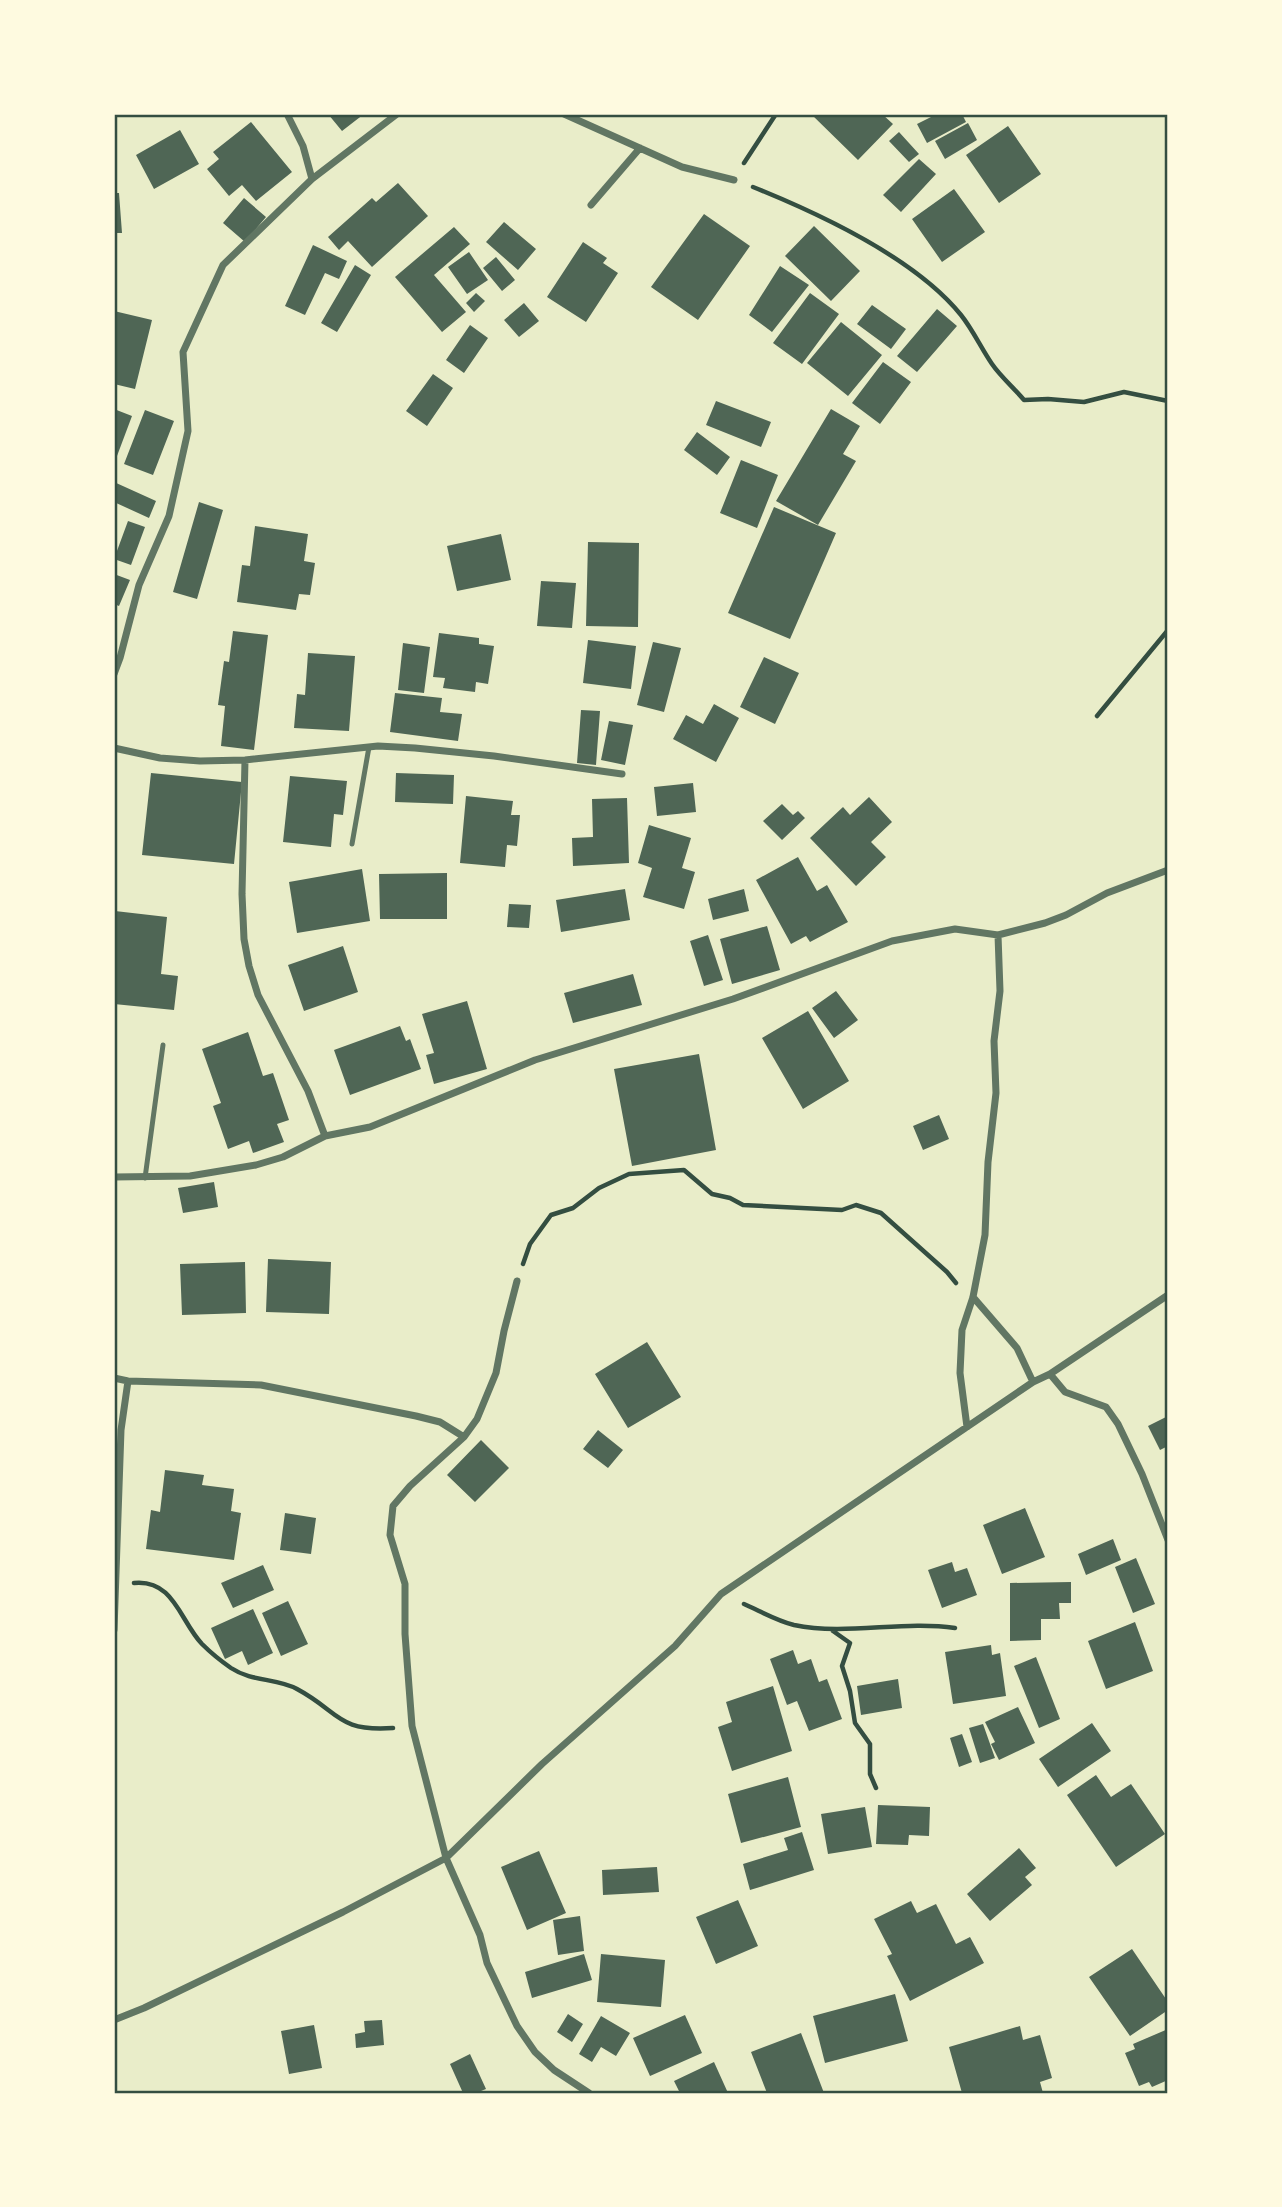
<svg xmlns="http://www.w3.org/2000/svg" width="1282" height="2207" font-family="Quicksand,sans-serif">
<rect width="100%" height="100%" fill="#e9edc9"/>
<path fill="#4f6655" d="M328,114H364L342,131Z
M811,114H882L893,124L858,160Z
M937,114H962L966,122L927,143L917,124Z
M251,122L292,172L256,201L242,185L229,196L207,169L219,159L213,152Z
M968,123L977,140L945,159L935,141Z
M1008,126L1041,174L999,203L966,155Z
M180,130L199,164L154,189L136,155Z
M899,132L919,154L909,162L889,141Z
M919,159L936,174L901,212L883,195Z
M398,183L428,216L372,267L348,241L339,250L328,237L372,198L376,202Z
M954,189L985,232L942,262L912,219Z
M114,193H119L122,233H114Z
M244,198L266,217L245,242L223,223Z
M704,214L750,246L698,320L651,287Z
M504,222L536,249L518,270L486,242Z
M814,226L860,271L831,301L785,256Z
M454,227L470,244L434,275L466,312L442,332L395,277Z
M583,242L607,258L603,263L618,273L586,322L547,297Z
M313,245L347,261L339,279L325,273L305,315L285,306Z
M469,252L488,280L467,294L448,267Z
M496,257L515,280L502,291L483,268Z
M355,265L371,275L337,332L321,323Z
M780,266L809,285L772,332L749,315Z
M476,293L485,301L474,312L466,303Z
M810,293L839,314L802,364L773,343Z
M524,303L539,321L519,337L504,320Z
M872,305L906,329L891,349L857,324Z
M937,309L957,326L917,372L897,356Z
M114,311L152,320L135,389L114,384Z
M841,322L882,355L848,396L807,363Z
M470,325L488,338L464,373L446,360Z
M883,362L911,382L880,424L852,403Z
M433,374L453,388L427,426L406,411Z
M716,401L771,422L761,447L706,425Z
M114,409L132,416L114,464Z
M831,409L860,426L843,454L856,461L818,525L776,501Z
M145,410L174,421L153,475L124,464Z
M697,432L730,457L717,475L684,450Z
M741,460L778,475L757,528L720,513Z
M114,482L156,501L149,518L114,502Z
M199,502L223,510L197,599L173,592Z
M774,507L836,533L790,639L728,613Z
M128,521L145,527L131,565L114,559Z
M255,526L308,534L304,561L315,563L310,595L299,594L296,610L237,602L242,565L250,566Z
M501,534L511,580L457,591L447,546Z
M588,542L639,543L638,627L586,626Z
M114,574L130,580L119,606L114,604Z
M541,581L576,583L572,628L537,626Z
M233,631L268,635L254,750L221,746L225,706L218,705L224,661L229,662Z
M439,633L479,638V644L494,646L488,684L476,682L475,692L443,688L445,678L433,677Z
M588,640L636,646L631,689L583,683Z
M653,642L681,648L664,712L637,705Z
M403,643L430,647L424,693L398,690Z
M308,653L355,656L349,731L294,728L297,694L305,695Z
M764,657L799,673L775,724L740,707Z
M395,693L442,698L440,712L462,714L458,741L390,732Z
M714,704L739,718L716,762L673,739L686,715L703,724Z
M581,710L600,711L596,765L577,763Z
M609,721L633,725L625,765L601,760Z
M151,773L242,782L234,864L142,855Z
M396,773L454,775L453,804L395,802Z
M290,776L347,781L343,815L334,814L331,847L283,842Z
M693,783L696,812L657,816L654,787Z
M466,796L513,801L511,815H520L517,846L507,845L505,867L460,863Z
M869,797L892,822L871,842L886,857L856,886L810,838L843,807L850,815Z
M627,798L629,863L573,866L572,838L593,837L592,799Z
M782,804L793,815L798,811L805,818L782,840L763,821Z
M649,825L691,838L682,868L695,872L684,909L643,897L652,868L638,863Z
M798,857L817,891L827,885L848,922L810,942L806,936L791,944L756,880Z
M362,869L370,921L297,933L289,882Z
M447,873V919H380L379,874Z
M625,889L630,920L561,932L556,900Z
M744,889L749,911L713,920L708,899Z
M509,904L531,905L529,928L507,927Z
M115,911L167,917L161,974L178,976L174,1010L114,1004Z
M767,926L780,970L732,984L720,939Z
M708,935L723,980L704,986L690,941Z
M343,946L358,992L304,1011L288,965Z
M633,974L642,1005L573,1023L564,993Z
M836,991L858,1020L834,1038L812,1008Z
M467,1001L487,1069L434,1084L426,1055L434,1053L422,1014Z
M808,1011L849,1081L803,1109L762,1038Z
M400,1026L406,1041L410,1039L421,1069L350,1095L334,1050Z
M248,1032L263,1076L273,1073L289,1120L277,1124L284,1142L253,1153L249,1141L228,1149L213,1106L221,1103L202,1049Z
M699,1054L716,1150L632,1166L614,1069Z
M939,1115L949,1139L923,1150L913,1126Z
M214,1182L218,1207L183,1213L178,1188Z
M268,1259L331,1262L329,1314L266,1312Z
M245,1262L246,1313L182,1315L180,1264Z
M647,1342L681,1397L628,1428L595,1374Z
M1168,1416V1446L1160,1450L1148,1426Z
M598,1430L623,1450L608,1468L583,1449Z
M481,1440L509,1468L475,1502L447,1475Z
M165,1470L204,1475L202,1485L234,1489L231,1511L241,1513L234,1560L146,1549L151,1510L160,1512Z
M1025,1508L1045,1557L1002,1574L983,1525Z
M285,1513L316,1518L311,1554L280,1550Z
M1113,1539L1121,1560L1086,1575L1078,1554Z
M1136,1558L1155,1604L1133,1613L1115,1567Z
M952,1562L955,1572L967,1568L977,1595L942,1608L928,1570Z
M263,1565L274,1590L233,1608L221,1583Z
M1071,1582V1603H1059L1060,1619H1041V1640L1010,1641V1583Z
M288,1601L308,1644L281,1656L262,1613Z
M253,1609L273,1653L248,1665L242,1651L225,1659L211,1628Z
M1135,1622L1153,1671L1106,1689L1088,1641Z
M991,1645L992,1655L1000,1653L1006,1696L953,1704L945,1652Z
M793,1650L798,1664L811,1659L819,1682L827,1679L842,1719L809,1731L797,1701L787,1705L770,1659Z
M1036,1657L1060,1719L1039,1728L1014,1666Z
M898,1679L902,1708L861,1715L857,1686Z
M773,1686L792,1751L732,1771L718,1727L732,1722L726,1702Z
M1018,1707L1035,1743L999,1760L991,1744L995,1742L985,1722Z
M1092,1723L1111,1751L1058,1787L1039,1759Z
M983,1724L995,1758L980,1763L969,1728Z
M962,1734L972,1762L959,1767L950,1738Z
M1096,1775L1111,1797L1131,1784L1165,1834L1116,1867L1067,1795Z
M788,1777L801,1827L741,1843L728,1794Z
M878,1805L930,1807L929,1836L909,1835L908,1845L876,1844Z
M865,1807L872,1847L828,1854L821,1814Z
M802,1832L814,1870L750,1890L743,1864L788,1850L784,1838Z
M1019,1848L1036,1868L1025,1877L1032,1885L990,1921L967,1894Z
M539,1851L566,1913L527,1930L501,1867Z
M657,1867L659,1892L603,1895L602,1870Z
M738,1900L758,1946L716,1964L696,1917Z
M911,1901L917,1913L936,1904L956,1944L970,1937L984,1963L910,2001L887,1956L892,1954L874,1919Z
M580,1916L584,1951L558,1955L553,1920Z
M1132,1949L1168,2002V2010L1130,2036L1089,1977Z
M584,1954L592,1980L532,1998L525,1972Z
M601,1954L665,1960L661,2007L597,2002Z
M895,1994L908,2041L825,2063L813,2016Z
M568,2014L583,2024L572,2042L557,2032Z
M685,2015L702,2053L650,2076L633,2038Z
M601,2016L630,2033L616,2056L601,2047L592,2062L579,2054Z
M382,2020L384,2045L356,2048L355,2034L365,2032L364,2021Z
M314,2025L322,2068L289,2074L281,2031Z
M1020,2026L1023,2040L1040,2035L1052,2078L1040,2082L1043,2093H962L949,2047Z
M1168,2029V2080L1152,2087L1149,2082L1139,2086L1125,2053L1135,2049L1133,2044Z
M801,2033L824,2093H767L751,2052Z
M470,2054L486,2089L476,2093H463L450,2064Z
M714,2062L728,2093H680L674,2081Z"/>
<g fill="none" stroke-linecap="round" stroke-linejoin="round">
<path stroke="#344e41" stroke-width="4.5" d="M744,163L776,114
M753,187C820,214 915,258 961,315C973,330 981,348 992,364C1001,377 1014,388 1024,400L1048,399L1084,402L1124,392L1168,401
M1097,716L1168,630
M523,1264L530,1244L551,1215L573,1208L599,1188L629,1174L684,1170L712,1194L730,1198L743,1205L842,1210L856,1205L881,1213L947,1272L956,1283
M134,1583C174,1579 180,1621 202,1644C210,1652 221,1661 231,1668C252,1682 277,1678 297,1689C340,1712 337,1732 393,1728
M744,1604C760,1611 777,1621 794,1625C847,1636 902,1620 955,1628
M833,1631L850,1643L842,1666L850,1691L855,1723L870,1744V1774L876,1788"/>
<path stroke="#617663" stroke-width="5" d="M352,844L369,747
M145,1178L163,1045"/>
<path stroke="#617663" stroke-width="7" d="M287,114L303,146L312,179
M564,114L682,167L734,180
M591,205L640,148
M114,674L120,658L139,585L169,516L188,431L183,352L223,265L312,179L397,114
M114,748L160,758L200,761L245,760L378,746L415,748L494,756L622,774
M245,760L242,894L244,939L249,966L258,995L308,1091L325,1136
M114,1177L190,1176L256,1165L283,1157L325,1136L370,1127L535,1060L733,999L892,941L955,929L998,935L1045,923L1066,915L1107,893L1168,870
M517,1281L504,1331L496,1373L477,1419L464,1437L410,1486L393,1506L390,1535L405,1584V1634L412,1726L446,1858L480,1935L487,1963L517,2026L535,2052L554,2070L589,2093
M973,1297L1017,1348L1033,1382
M1050,1374L1065,1392L1106,1407L1118,1424L1142,1474L1168,1540
M114,1378L128,1381L261,1385L416,1416L440,1422L464,1437
M967,1427L960,1373L962,1330L973,1297L985,1235L988,1162L996,1093L994,1041L1000,991L998,935
M114,1630L121,1430L128,1381
M114,2020L144,2008L343,1912L446,1858L542,1764L675,1646L721,1594L1033,1382L1050,1374L1168,1295"/>
</g>
<rect width="1282" height="2207" fill="none" stroke="#fefae0" stroke-width="231"/>
<rect x="116" y="116" width="1050" height="1976" fill="none" stroke="#344e41" stroke-width="2.5"/>
</svg>
